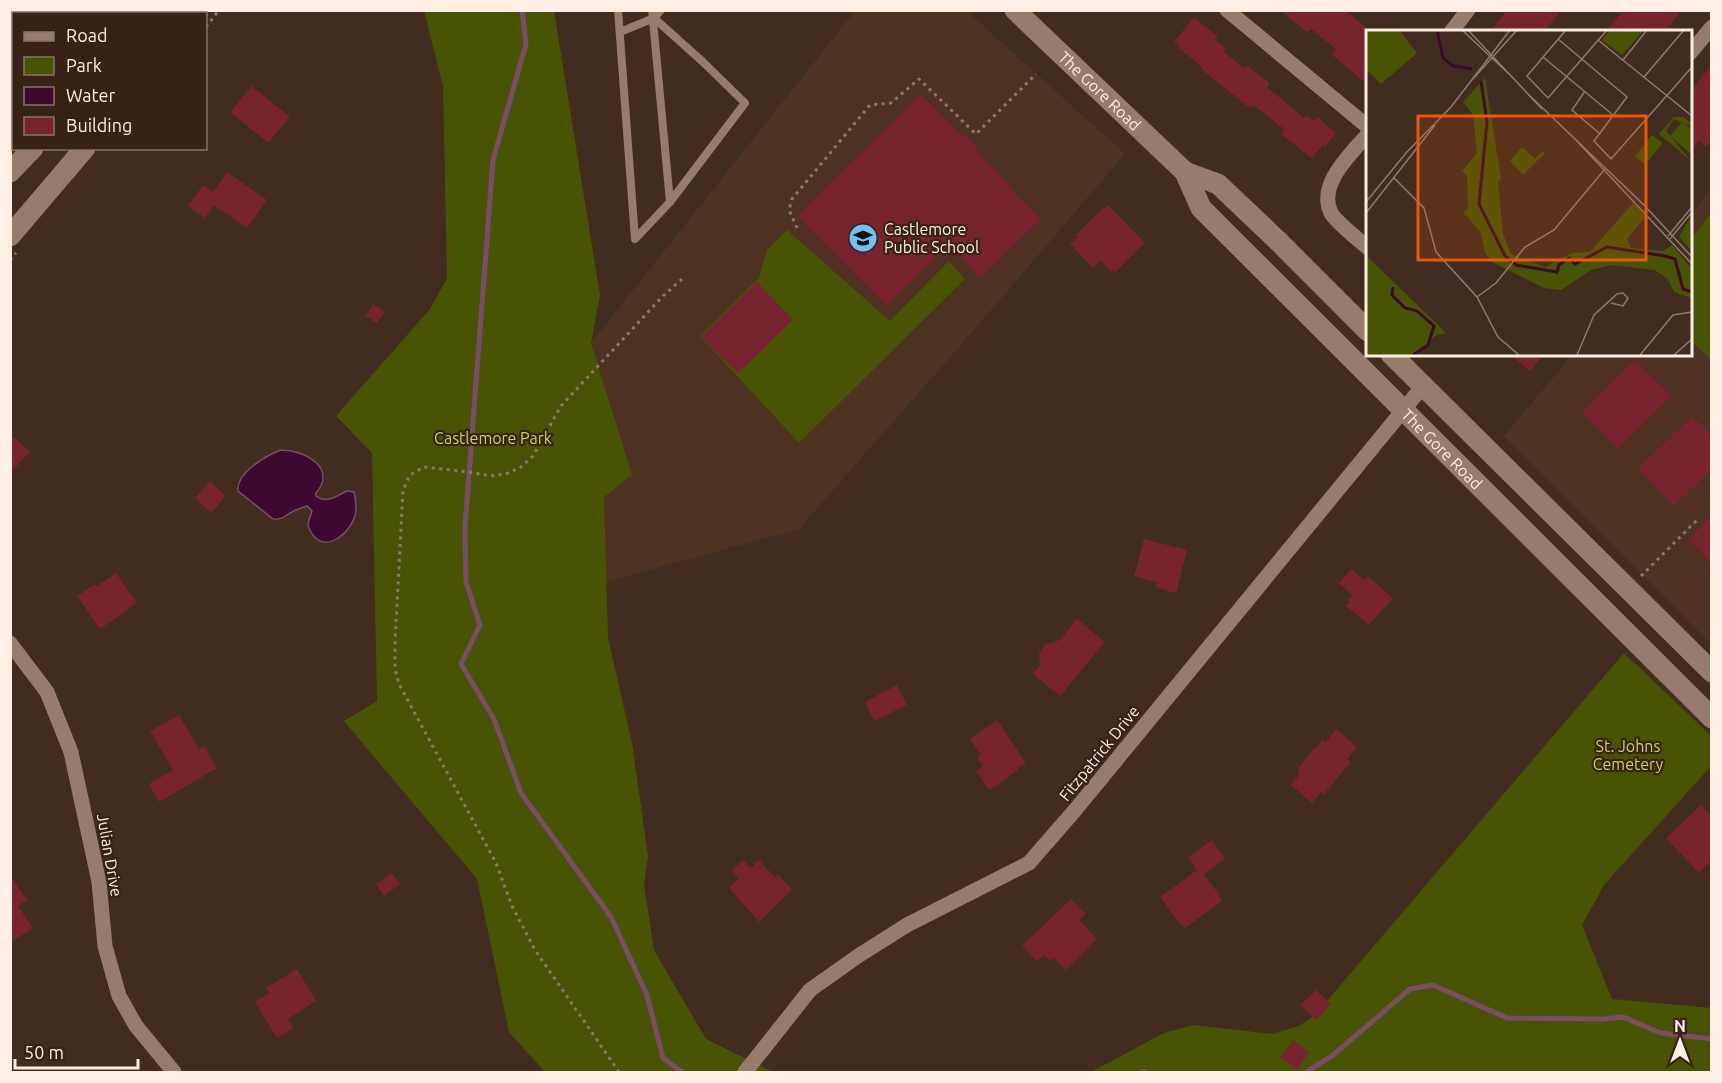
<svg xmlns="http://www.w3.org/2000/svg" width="1722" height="1083" font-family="Ubuntu,sans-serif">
<rect width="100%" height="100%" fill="#422c1f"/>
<path fill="#4f3222" d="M855,11H967L1125,154L980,323L799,529L598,584L591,343Z
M1711,189V644L1504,436L1573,354H1690L1691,214Z"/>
<path fill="#485403" d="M424,11H554L600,295L591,343L632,475L604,497L608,638L632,743L648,856L644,885L654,950L706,1039L773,1072H545L509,1032L477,879L344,721L377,701L372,453L336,416L430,309L447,278L443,86Z
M1711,213V359L1690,341L1691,239Z
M787,230L890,321L949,261L965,279L799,443L700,336L759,278L767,250Z
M1624,653L1711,736V766L1604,885L1582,925L1612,999L1711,1008V1072H1091L1164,1033L1193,1025L1273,1034L1299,1026L1315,1015Z"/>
<path fill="#3e0930" stroke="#784e67" stroke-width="1.5" d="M281,450C303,450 338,467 316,493V496C327,504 336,496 347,491L354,492C356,500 357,508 355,516C350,533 326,554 312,534C311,532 308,527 308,525C308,521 311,515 312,511L307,506C302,508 297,509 292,512C284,516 282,520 273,519L238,491C236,473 265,456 281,450Z"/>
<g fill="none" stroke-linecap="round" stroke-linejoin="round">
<path stroke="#784e67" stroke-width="5" d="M522,10L526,44L493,160L465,527L466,582L480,625L461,664L494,719L521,793L611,917L647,995L663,1058L682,1072
M1141,1072H1145
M1306,1072L1332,1056L1410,989L1433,985L1507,1018L1603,1019L1623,1017L1661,1033L1712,1039"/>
</g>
<path fill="#772330" d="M1280,10H1345L1368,29V85L1332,55L1336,49L1311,29L1307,32Z
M1507,10H1561L1544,32H1490Z
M1623,10H1682L1664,32H1606Z
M1194,17L1218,37L1215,40L1226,49L1224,52L1244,68L1246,65L1267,81L1269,84L1267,87L1304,118L1306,115L1314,121L1317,117L1336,133L1325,147L1323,145L1311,158L1281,134L1284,129L1253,105L1250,108L1201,69L1202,67L1179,48L1180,47L1174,42Z
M1712,65V140L1706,147L1699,141L1690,151V91Z
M252,86L290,117L268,143L230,112Z
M921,94L961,135L963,133L978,148L976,150L1010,185L1009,186L1018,196L1041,219L981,278L949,245L887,306L797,216Z
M227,172L267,200L247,228L214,205L205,218L188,206L203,185L213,192Z
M1108,205L1145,243L1115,272L1112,270L1111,271L1101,261L1093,268L1070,244L1078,237L1076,235L1103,208L1104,209Z
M757,282L793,320L738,373L701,337Z
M373,304L385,312L377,323L365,316Z
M1509,354H1544L1530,371Z
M1635,360L1672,396L1618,449L1582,413Z
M1692,416L1712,435V469L1674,506L1638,469Z
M10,434L30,452L10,473Z
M210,481L226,496L211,513L195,498Z
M1712,516V563L1688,540Z
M1144,539L1187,550L1176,593L1156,588L1157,582L1134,576Z
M1351,569L1364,580L1367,576L1393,598L1369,625L1346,606L1350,602L1348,600L1352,595L1339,583Z
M116,573L137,603L100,629L77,596L95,584L97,586Z
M1077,619L1105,642L1060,696L1033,674L1040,665L1039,653L1046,644L1060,640Z
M897,685L907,705L874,721L865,702Z
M179,715L199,749L204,746L217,768L159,802L149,784L173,770L150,731Z
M997,720L1026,763L1017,769L1018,770L989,790L976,771L983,766L977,758L981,755L970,739Z
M1336,729L1357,747L1347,759L1351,762L1324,794L1321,792L1312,803L1291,785L1300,774L1297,771L1303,762L1315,747L1316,748L1323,740L1326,742Z
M1701,805L1712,816V861L1699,873L1666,838Z
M1212,840L1225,859L1204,874L1220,896H1219L1222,901L1185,928L1182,924L1181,925L1160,897L1197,870L1188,857Z
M743,860L751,868L759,860L775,877L778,874L792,890L759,922L729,888L739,879L732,870Z
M392,873L400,884L384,896L376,884Z
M10,875L27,900L18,906L33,928L10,943Z
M1071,899L1086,914L1079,920L1097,939L1066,970L1054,958L1050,961L1044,955L1037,961L1022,946Z
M297,969L316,1001L288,1019L293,1028L277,1038L255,1002L269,993L266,988Z
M1316,990L1331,1004L1316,1020L1301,1005Z
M1293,1040L1309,1052L1297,1070L1280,1058Z"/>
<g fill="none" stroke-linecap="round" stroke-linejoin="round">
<path stroke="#8b776c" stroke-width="3" stroke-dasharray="3 4.5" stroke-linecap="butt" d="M206,27L219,10
M797,228L789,210L792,199L870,105L891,103L919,79L976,134L1036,74
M10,260L16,253
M1641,576L1697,520
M619,1072L535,950L512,906L496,863L399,684L395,669V643L403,490L410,475L424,467L469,472L490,476L506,474L521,467L533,456L561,406L663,296L682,279"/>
<path stroke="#977c6e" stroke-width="8" d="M618,10L635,239L670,202L745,103L703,62L654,18L661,10
M652,10L670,202
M620,32L654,18"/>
<path stroke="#977c6e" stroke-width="15" d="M1227,10L1368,127
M1451,32L1468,10
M1690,53L1712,27
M1368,134C1351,154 1317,184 1331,213C1336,222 1359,240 1368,248
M10,643L47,692L71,752L99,882L105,946L119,996L136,1026L174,1072
M745,1072L810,990L858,956L907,925L1029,863L1076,809L1423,386"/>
<g stroke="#977c6e" stroke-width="21">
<path id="s1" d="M1015,10L1185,172L1201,208C1371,379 1542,548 1712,718"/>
<path d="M178,14L180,10"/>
<path d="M10,172L33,148"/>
<path d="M1185,172L1218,184L1277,240L1368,331"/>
<path d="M10,236L85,148"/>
<path d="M1391,354L1712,672"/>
</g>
</g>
<defs>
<g id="school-disc" transform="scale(1.5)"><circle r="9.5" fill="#70c2f4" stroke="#382216"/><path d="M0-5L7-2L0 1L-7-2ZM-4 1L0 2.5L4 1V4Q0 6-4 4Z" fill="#111"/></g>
</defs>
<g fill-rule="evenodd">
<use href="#school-disc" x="863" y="238"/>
</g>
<g text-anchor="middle" stroke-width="4.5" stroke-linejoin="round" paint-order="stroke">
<g font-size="16" fill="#feeee6" stroke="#382216">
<text dy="6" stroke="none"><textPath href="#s1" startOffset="117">The Gore Road</textPath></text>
<text dy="6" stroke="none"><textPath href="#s1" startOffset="615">The Gore Road</textPath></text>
<text transform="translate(1099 753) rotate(-51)" y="6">Fitzpatrick Drive</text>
<text transform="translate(110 855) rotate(80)" y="6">Julian Drive</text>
</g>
<g font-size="16" fill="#feeee6" stroke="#382216" text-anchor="start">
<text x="884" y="235">Castlemore<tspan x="884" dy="18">Public School</tspan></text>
</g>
<g font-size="16" fill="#c2d962" stroke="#382216">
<text x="493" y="444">Castlemore Park</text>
<text x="1628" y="752">St. Johns<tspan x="1628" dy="18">Cemetery</tspan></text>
</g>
</g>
<g transform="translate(1366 30)">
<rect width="326" height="326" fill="#422c1f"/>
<path d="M0,0H33L51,23L15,54L0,39ZM244,0H277V1L256,25L236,10ZM119,48L135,149L132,152L137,204L145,224L179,237L206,223L224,222L267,173L280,186L261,209L265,218L297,221L306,215L325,238V268L308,262L302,249L289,240L246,235L225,240L195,260L178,258L128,233L119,223L115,203L97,182L102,179L101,146L96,141L111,123L107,85L97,72ZM308,87H317L325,93V96L308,89L300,101L325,131L293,104ZM316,92L325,99V124L304,106ZM286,105L297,113L279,135L269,126ZM156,117L169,129L177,121L179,123L157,145L144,131ZM325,186L326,220H325L313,207ZM0,225L80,303L69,306L50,325H0Z" fill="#485403"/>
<path fill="none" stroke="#3e0930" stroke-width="3" d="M71,0L77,28L87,36L106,39M115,51L121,92L113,174L139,226L150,235L191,242L193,235L203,228L209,234L241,217L299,226L309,229L317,259L326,262M27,257L26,265L39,278L51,281L68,296L62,315L47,325"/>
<path fill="none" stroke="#8d7a6f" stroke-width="1.5" d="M96,0L143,44M102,0L176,79M200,0L161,46L182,68L241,0M192,9L261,67L228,111L245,129L326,37M232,10L326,86M177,27L247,85M257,30L281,0M278,47L318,0M106,50L151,0M219,61L206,80L233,103M163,65L278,175L326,227M209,109L326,234M28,148L58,178L70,222L111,267L132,307L153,325M0,172L40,123L85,77L144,0M0,183L69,95M302,206L326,177M304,209L326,182M111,267L130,253L159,217L188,200L239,139M211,325L228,285L251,264L257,263L262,268L257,276L245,273M274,325L307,285L326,282M308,325L326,309"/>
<path fill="#e8590c" fill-opacity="0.15" stroke="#e8590c" stroke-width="3" d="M52,86H280V230H52Z"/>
<rect width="326" height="326" fill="none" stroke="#feeee6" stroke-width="3"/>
</g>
<rect width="1722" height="1083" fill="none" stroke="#feeee6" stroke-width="24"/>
<rect x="12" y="12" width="195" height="138" fill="#382216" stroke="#877469" stroke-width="1.5"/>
<rect x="24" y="32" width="30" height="9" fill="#977c6e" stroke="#877469" stroke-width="1.5"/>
<text x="66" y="42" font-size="18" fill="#feeee6">Road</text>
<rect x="24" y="57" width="30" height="18" fill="#485403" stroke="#877469" stroke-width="1.5"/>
<text x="66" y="72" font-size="18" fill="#feeee6">Park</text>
<rect x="24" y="87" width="30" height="18" fill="#3e0930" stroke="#877469" stroke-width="1.5"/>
<text x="66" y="102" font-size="18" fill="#feeee6">Water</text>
<rect x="24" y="117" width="30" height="18" fill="#772330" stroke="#877469" stroke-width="1.5"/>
<text x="66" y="132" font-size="18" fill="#feeee6">Building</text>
<g transform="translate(1680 1041)" stroke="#382216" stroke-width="4.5" paint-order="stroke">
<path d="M0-4.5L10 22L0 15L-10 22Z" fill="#feeee6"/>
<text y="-9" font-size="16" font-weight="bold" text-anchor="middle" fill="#feeee6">N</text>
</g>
<path d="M15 1059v9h123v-9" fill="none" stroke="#feeee6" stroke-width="3"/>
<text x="24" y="1059" font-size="18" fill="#feeee6" stroke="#382216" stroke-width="4.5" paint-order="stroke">50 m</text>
</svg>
